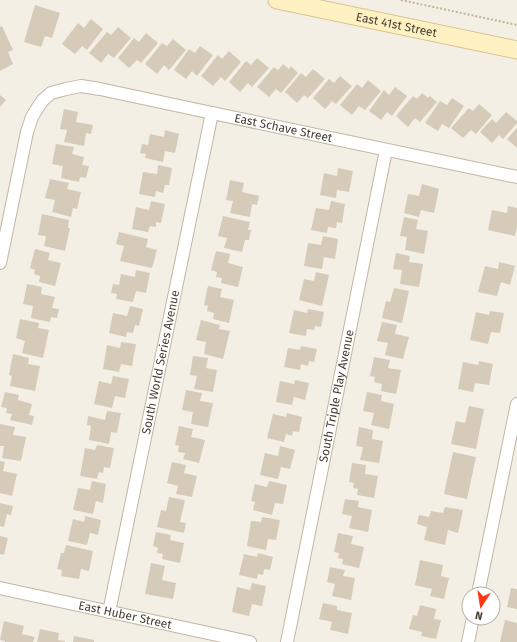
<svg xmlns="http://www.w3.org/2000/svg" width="517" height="642" font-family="'Fira Sans',sans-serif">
<rect width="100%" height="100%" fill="#f3efe4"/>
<path fill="#d6cbb9" d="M35,5L60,13L52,38L45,36L41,47L24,42Z
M91,19L103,29L87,50L82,46L75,54L62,44L78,23L84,28Z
M2,26L13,50L8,52L13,64L0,71V27Z
M118,27L131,38L114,58L108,54L101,63L89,53L107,32L111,35Z
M146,33L158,43L141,63L137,60L129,68L118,58L134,38L139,42Z
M173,39L186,50L169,70L164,65L157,74L145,64L162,43L167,46Z
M200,46L213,55L197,76L192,71L186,79L174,70L189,49L195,53Z
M229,51L241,62L225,81L221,77L213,86L201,76L218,55L222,59Z
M257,58L269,68L252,87L248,83L240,92L229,82L246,61L251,65Z
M283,64L289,69L291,66L298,73L281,93L276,89L269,97L257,87L274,67L278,70Z
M313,69L325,79L308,98L304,95L297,103L285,92L301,73L306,77Z
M340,76L352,86L336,104L332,101L325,109L313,98L329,79L334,83Z
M368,80L381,91L365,110L359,106L352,115L340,105L357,84L362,88Z
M395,87L407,96L392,116L387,112L381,120L369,111L384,90L389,95Z
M422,93L428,98L430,96L437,102L420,122L415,118L408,127L396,116L413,96L417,99Z
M0,95L6,100L0,107Z
M452,98L464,106L449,128L442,124L438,131L425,123L440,101L447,105Z
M479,104L492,115L476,134L471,130L463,138L451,128L469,108L473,111Z
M64,109L78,112L76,122L93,125L91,134L86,133L84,146L64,142L67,130L60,129Z
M506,112L517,121V123L503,139L499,135L492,143L480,132L492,119L496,123Z
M517,128V148L507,139Z
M165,130L179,134L175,153L165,151L163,162L145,158L146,154L140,153L142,144L148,145L150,134L164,137Z
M56,144L74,147L72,154L84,157L82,165L89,166L86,178L80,177L79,182L61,178L63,166L52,164Z
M158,165L172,168L169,185H165L163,193L156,191L155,197L139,194L143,172L157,174Z
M338,168L353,171L349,192L337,190L336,198L320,195L324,173L337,176Z
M50,179L69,183L67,189L81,192L77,209L73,208L71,217L52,212L55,200L45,198Z
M230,180L244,183L242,192L259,196L257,205L252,204L250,217L230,213L233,201L226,200Z
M422,184L439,189L434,213L421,210L419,217L404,213L408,194L419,196Z
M151,201L165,204L161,223L156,222V227L150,226L148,232L132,229L136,207L149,210Z
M331,201L345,204L342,223L337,222L336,228L328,227L327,233L311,230L316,208L329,210Z
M508,206L517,208V227L515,236L488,230L492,210L507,213Z
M42,214L69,220L68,228H70L65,251L44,246L46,236L38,235Z
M223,216L250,222L248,230H251L249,240H245L242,252L224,248L227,238L218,236Z
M404,217L418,220L416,229L428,231L424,254L405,250L407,237L400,236Z
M119,232L148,239L146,247L157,250L152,268L120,261L124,246L116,244Z
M323,236L338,239L335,259L324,257L322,269L304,266L308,243L321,245Z
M35,249L50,253L48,260L61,263L55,286L39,282L40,276L34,274L35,270L30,268Z
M216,251L230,254L228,263L243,267L238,287L221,283L222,278L216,277L217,272L211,270Z
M396,253L410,256L409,262L423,264L419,287L400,284L402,270L393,269Z
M499,262L515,266L510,285L501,282L497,296L478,292L485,266L498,269Z
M136,270L150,273L146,293L136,291L133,302L116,299L117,294L111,293L113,284L119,285L121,274L135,277Z
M316,272L329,275L322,306L299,300L304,279L314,281Z
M27,284L42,287L41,294L55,297L52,308L59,309L57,318L51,317L50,322L31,318L33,306L23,304Z
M208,286L222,289L220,297L234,300L229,323L213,319L214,313L207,311L208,306L204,305Z
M394,288L409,291L402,323L382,318L386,301L390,302Z
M130,306L143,309L139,326L135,325L133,333L127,332L126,337L109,333L113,313L127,316Z
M308,309L324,312L321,327L315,326L314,330L307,329L306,336L289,333L294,310L307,313Z
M490,311L504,313L500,333L491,332L488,344L470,340L476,312L489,315Z
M20,319L39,323L38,328L49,330L43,358L22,353L25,341L16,338Z
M201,320L220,325L219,329L230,331L223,359L204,354L206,342L196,340Z
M382,322L397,325L395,334L409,337L403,359L385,355L388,343L377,341Z
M121,342L136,344L132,366L121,364L119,372L103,369L107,345L120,348Z
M301,346L317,349L314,362L309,361L308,366L301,364L300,370L284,367L288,348L300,350Z
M13,354L29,358L28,364L40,366L35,391L10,386L12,376L9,375Z
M193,356L208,358L206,368L217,370L213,392L194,389L197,376L190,375Z
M374,357L390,360L388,368L401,370L396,394L381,391L382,384L374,382L375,377L370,376Z
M479,361L493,364L489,385L475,383L473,392L458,389L463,362L478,365Z
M113,376L129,379L125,398L115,396L112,408L94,404L99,381L111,384Z
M295,380L309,383L305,400L294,397L292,405L276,402L280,381L294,384Z
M186,390L202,393L200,401L213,403L208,427L191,424L193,412L182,410Z
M5,392L19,395L18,400L32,404L29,415L34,416L32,425L10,420L12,414L6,413L7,408L1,407Z
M367,392L382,395L381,401L394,404L389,429L371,425L374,413L363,411Z
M469,406L484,409L476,449L451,444L456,421L465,423Z
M107,411L121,413L117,433L111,432L109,444L89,440L91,426L87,425L88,416L105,420Z
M287,413L302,417L299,432L293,431L292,436L286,434L284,442L267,438L273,414L286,417Z
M0,424L15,427L13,435L26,437L21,461L2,458L4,446H0Z
M179,426L193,429L191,437L205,440L199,463L183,459L185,453L178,452L179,446L175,445Z
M359,427L373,430L372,439L383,441L379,463L360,460L363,447L356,446Z
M97,445L114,448L110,468L104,467L103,473L99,472L97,479L80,476L85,448L95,450Z
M280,446L295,450L290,469L281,467L278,479L260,475L265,453L278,456Z
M453,452L476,457L467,499L444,494Z
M0,461L5,462L3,471L17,474L12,496L0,493Z
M172,462L186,465L184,473L197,476L192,497L176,494L178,486L167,483Z
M352,463L366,465L365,474L378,476L374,498L357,495L358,489L353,488L354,483L349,482Z
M92,481L106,484L103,503L96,501L93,514L73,510L78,488L90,490Z
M269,481L287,485L283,504L275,503L272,515L253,510L255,502L251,501L255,484L267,487Z
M169,497L185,500L180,522L186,523L184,533L157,527L161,510L166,511Z
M345,499L359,501L358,507L372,510L368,532L349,528L352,516L342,514Z
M0,503L13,506L11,515L7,514L4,527L0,526Z
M445,507L463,510L458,533L448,530L445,545L424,540L427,527L417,524L419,515L429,517L431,511L443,513Z
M85,516L101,520L98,535L90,533L87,545L68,541L73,519L84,522Z
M262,517L280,520L276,540L268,539L266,550L247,546L251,521L261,522Z
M156,532L171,535L170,540L184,543L180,563L162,559L163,554L157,553L158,548L153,546Z
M338,533L353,536L351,544L364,547L359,568L342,564L343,559L338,558L339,553L334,552Z
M0,536L8,538L4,555L0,554Z
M66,545L93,551L89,571L81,569L79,579L61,576L62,570L57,569L61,553H64Z
M258,553L273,557L270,570L264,569L263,575L258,574L257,579L239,575L244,554L257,557Z
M420,560L443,565L441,576L449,578L444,599L430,596L432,589L415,585Z
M151,563L165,566L162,580L176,583L173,599L145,594Z
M330,567L345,570L343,576L355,578L351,600L332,596L335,584L327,582Z
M252,583L266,586L262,606L252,604L249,616L232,612L237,587L250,590Z
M511,588L517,589V609L507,607Z
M323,603L337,606V610L352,613L348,634L330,630L332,622L319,619Z
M420,605L436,609L434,619L441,620L436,639L421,636L422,632L409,629L413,615L417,616Z
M505,620L517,623V642H500Z
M4,621L24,626L22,634L35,637L33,642H5V641L0,640Z
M40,629L59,633L58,640L65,641V642H37Z
M74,636L94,640V642H73Z"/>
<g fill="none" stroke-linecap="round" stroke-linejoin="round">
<g stroke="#c0b7a6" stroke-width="14">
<g id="street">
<path id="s1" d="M0,263L27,132L32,117L38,107L43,100L51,93L66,89L81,86L100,89L212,113L517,177"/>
<path id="s2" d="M0,588L250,642"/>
<path d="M478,594L517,404"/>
<path id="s3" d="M109,612L212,113"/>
<path id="s4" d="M287,642L386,150"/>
<path d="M468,642L473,618"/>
</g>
</g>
<g stroke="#d7c590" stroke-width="19">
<g id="secondary">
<path id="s5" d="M277,0L517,50"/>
</g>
</g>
<path stroke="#c2b396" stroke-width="2" stroke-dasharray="2 2" stroke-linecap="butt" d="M401,0L517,25"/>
<use href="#street" stroke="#fff" stroke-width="12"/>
<use href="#secondary" stroke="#fff1c2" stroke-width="17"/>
</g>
<g text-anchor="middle" stroke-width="3" stroke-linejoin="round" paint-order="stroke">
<g font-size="12" fill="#463f33" stroke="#fff">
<text dy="4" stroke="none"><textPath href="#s5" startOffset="122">East 41st Street</textPath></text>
<text dy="4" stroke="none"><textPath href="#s1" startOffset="418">East Schave Street</textPath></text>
<text dy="4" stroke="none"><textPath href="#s3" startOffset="255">South World Series Avenue</textPath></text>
<text dy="4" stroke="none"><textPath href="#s4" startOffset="251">South Triple Play Avenue</textPath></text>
<text dy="4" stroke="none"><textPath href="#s2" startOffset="128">East Huber Street</textPath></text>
</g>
</g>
<g transform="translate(481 606) rotate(192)"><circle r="19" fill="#ffffff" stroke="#b5b2ad"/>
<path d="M0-3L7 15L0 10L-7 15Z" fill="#ff370f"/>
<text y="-6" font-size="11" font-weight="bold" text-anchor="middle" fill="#463f33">N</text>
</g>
</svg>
